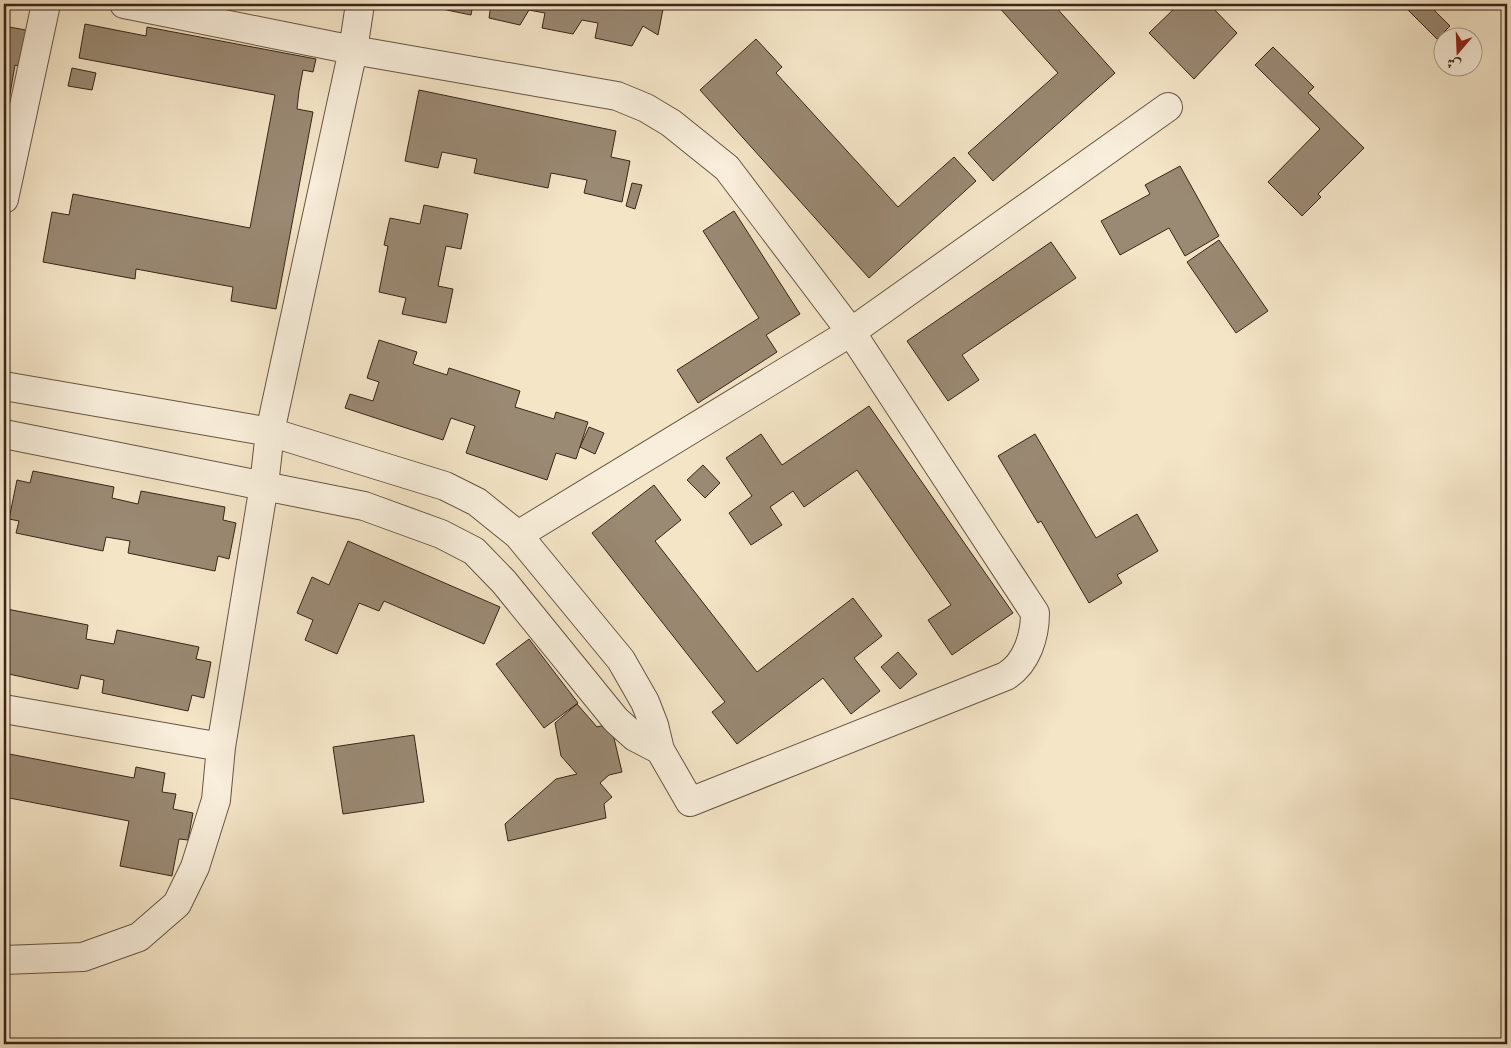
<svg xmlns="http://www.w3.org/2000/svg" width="1511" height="1048" font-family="'EB Garamond',Amiri,serif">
<rect width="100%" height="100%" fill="#f4e5c7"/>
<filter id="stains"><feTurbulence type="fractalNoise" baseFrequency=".004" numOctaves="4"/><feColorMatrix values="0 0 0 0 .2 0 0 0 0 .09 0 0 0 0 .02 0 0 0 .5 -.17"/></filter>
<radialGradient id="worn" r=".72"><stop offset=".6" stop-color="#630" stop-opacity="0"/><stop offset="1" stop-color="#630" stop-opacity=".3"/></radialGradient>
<path fill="#9a8973" stroke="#382518" d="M443,4H473L471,15L442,9Z
M491,4H664L658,35L643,26L632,46L595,38L598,23L582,20L573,34L542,28L545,13L529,10L520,25L489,18Z
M996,4H1053L1115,73L993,181L968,153L1058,73Z
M1179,4H1209L1237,33L1194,79L1149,33Z
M1413,4H1428L1450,26L1437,39L1407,9Z
M85,24L146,36L147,27L316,59L313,72L303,70L299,91L297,109L313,112L276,309L231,301L233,287L136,269L135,279L43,262L52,212L69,215L73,194L250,228L275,95L79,58Z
M4,26L31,31L24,67L15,65L9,100L4,99Z
M756,39L782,67L776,73L898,207L954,157L976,181L869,278L700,90Z
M1273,47L1314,87L1308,93L1364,148L1318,194L1321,197L1302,216L1268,182L1320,129L1255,65Z
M72,68L96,73L92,90L68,86Z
M419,90L616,131L611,157L630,161L622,202L584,193L587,180L551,173L548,188L474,173L477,159L442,152L438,168L405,161Z
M1180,166L1219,236L1185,256L1169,228L1120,255L1101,221L1150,194L1145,185Z
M632,183L642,185L635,209L626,206Z
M424,205L468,214L461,249L446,246L438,286L453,289L446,323L402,314L406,298L379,292L388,246L384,245L390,218L420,224Z
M734,211L800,314L766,335L777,352L698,403L677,370L759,318L703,231Z
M1219,240L1268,311L1236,333L1187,262Z
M1051,242L1076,278L962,355L979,380L948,401L907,341Z
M379,340L417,352L413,364L447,375L449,368L520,391L515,407L554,419L556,412L588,422L576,459L556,453L547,480L466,453L475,426L451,418L443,440L345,408L350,394L373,401L379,382L367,378Z
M869,406L1013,613L952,655L928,620L951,605L857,470L804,507L793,491L770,507L782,525L751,545L729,513L752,496L726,458L761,434L782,465Z
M589,427L604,433L595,454L580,447Z
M1035,434L1096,538L1137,514L1158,551L1117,575L1122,583L1089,603L1041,521L1038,523L998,456Z
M703,465L720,483L705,498L687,480Z
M33,471L114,487L112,498L138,504L141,491L225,507L223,520L236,523L229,559L218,556L215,571L128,553L130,541L106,537L103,551L16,533L19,521L9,519L17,480L30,483Z
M654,485L681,520L655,541L757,672L853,598L882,636L854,658L880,691L851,714L823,678L737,744L712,712L725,702L592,533Z
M4,487L10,488L4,508Z
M348,541L500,607L484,644L384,601L379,611L359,603L337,654L305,640L313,620L297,613L312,577L329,585Z
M7,609L88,625L86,639L114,644L117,630L199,647L196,659L211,662L204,698L192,695L188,711L102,693L104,680L81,675L78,689L4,673V623Z
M529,639L578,703L544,728L496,664Z
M898,652L917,674L900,689L881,667Z
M577,704L597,727L605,725L613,734L622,772L609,775L600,783L612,797L604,804L606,818L508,841L505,824L556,779L577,774L561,756L555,723Z
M414,735L424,802L343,814L333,747Z
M4,753L134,778L136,767L165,773L162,792L176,794L173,809L193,813L188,840L179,839L172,876L120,866L129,821L4,797Z"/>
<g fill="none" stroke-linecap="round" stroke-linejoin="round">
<g stroke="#675544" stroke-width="30">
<path id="minor" d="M4,199L46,4
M4,386L270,432L445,486L477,502L518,535L621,660L645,702L654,725L660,750L690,802L1006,676C1027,663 1035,636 1035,613L851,332L727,168L671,123L646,108L617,96L353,50L124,4
M4,434L364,506L441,534L474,551L504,582L616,720L635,737L660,750
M518,535L851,332L1168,107
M4,709L221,747
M4,960L83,957L139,937L177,904L195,867L216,800L221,747L264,485L270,432L353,50L360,4"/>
</g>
<use href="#minor" stroke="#f8eedb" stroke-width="28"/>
</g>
<rect width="1511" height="1048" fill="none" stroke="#f4e5c7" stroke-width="20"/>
<rect x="5" y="5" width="1501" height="1038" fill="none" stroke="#382518" stroke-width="2.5"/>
<rect x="10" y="10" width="1491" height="1028" fill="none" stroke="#382518"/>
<g transform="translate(1458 52) rotate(199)"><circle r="24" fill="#f8eedb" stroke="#ab9e8d"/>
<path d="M0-4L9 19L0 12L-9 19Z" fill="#8f2418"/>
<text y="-8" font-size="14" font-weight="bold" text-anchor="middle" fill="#382518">ش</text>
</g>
<rect width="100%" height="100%" filter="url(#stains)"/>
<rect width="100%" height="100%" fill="url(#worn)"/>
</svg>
